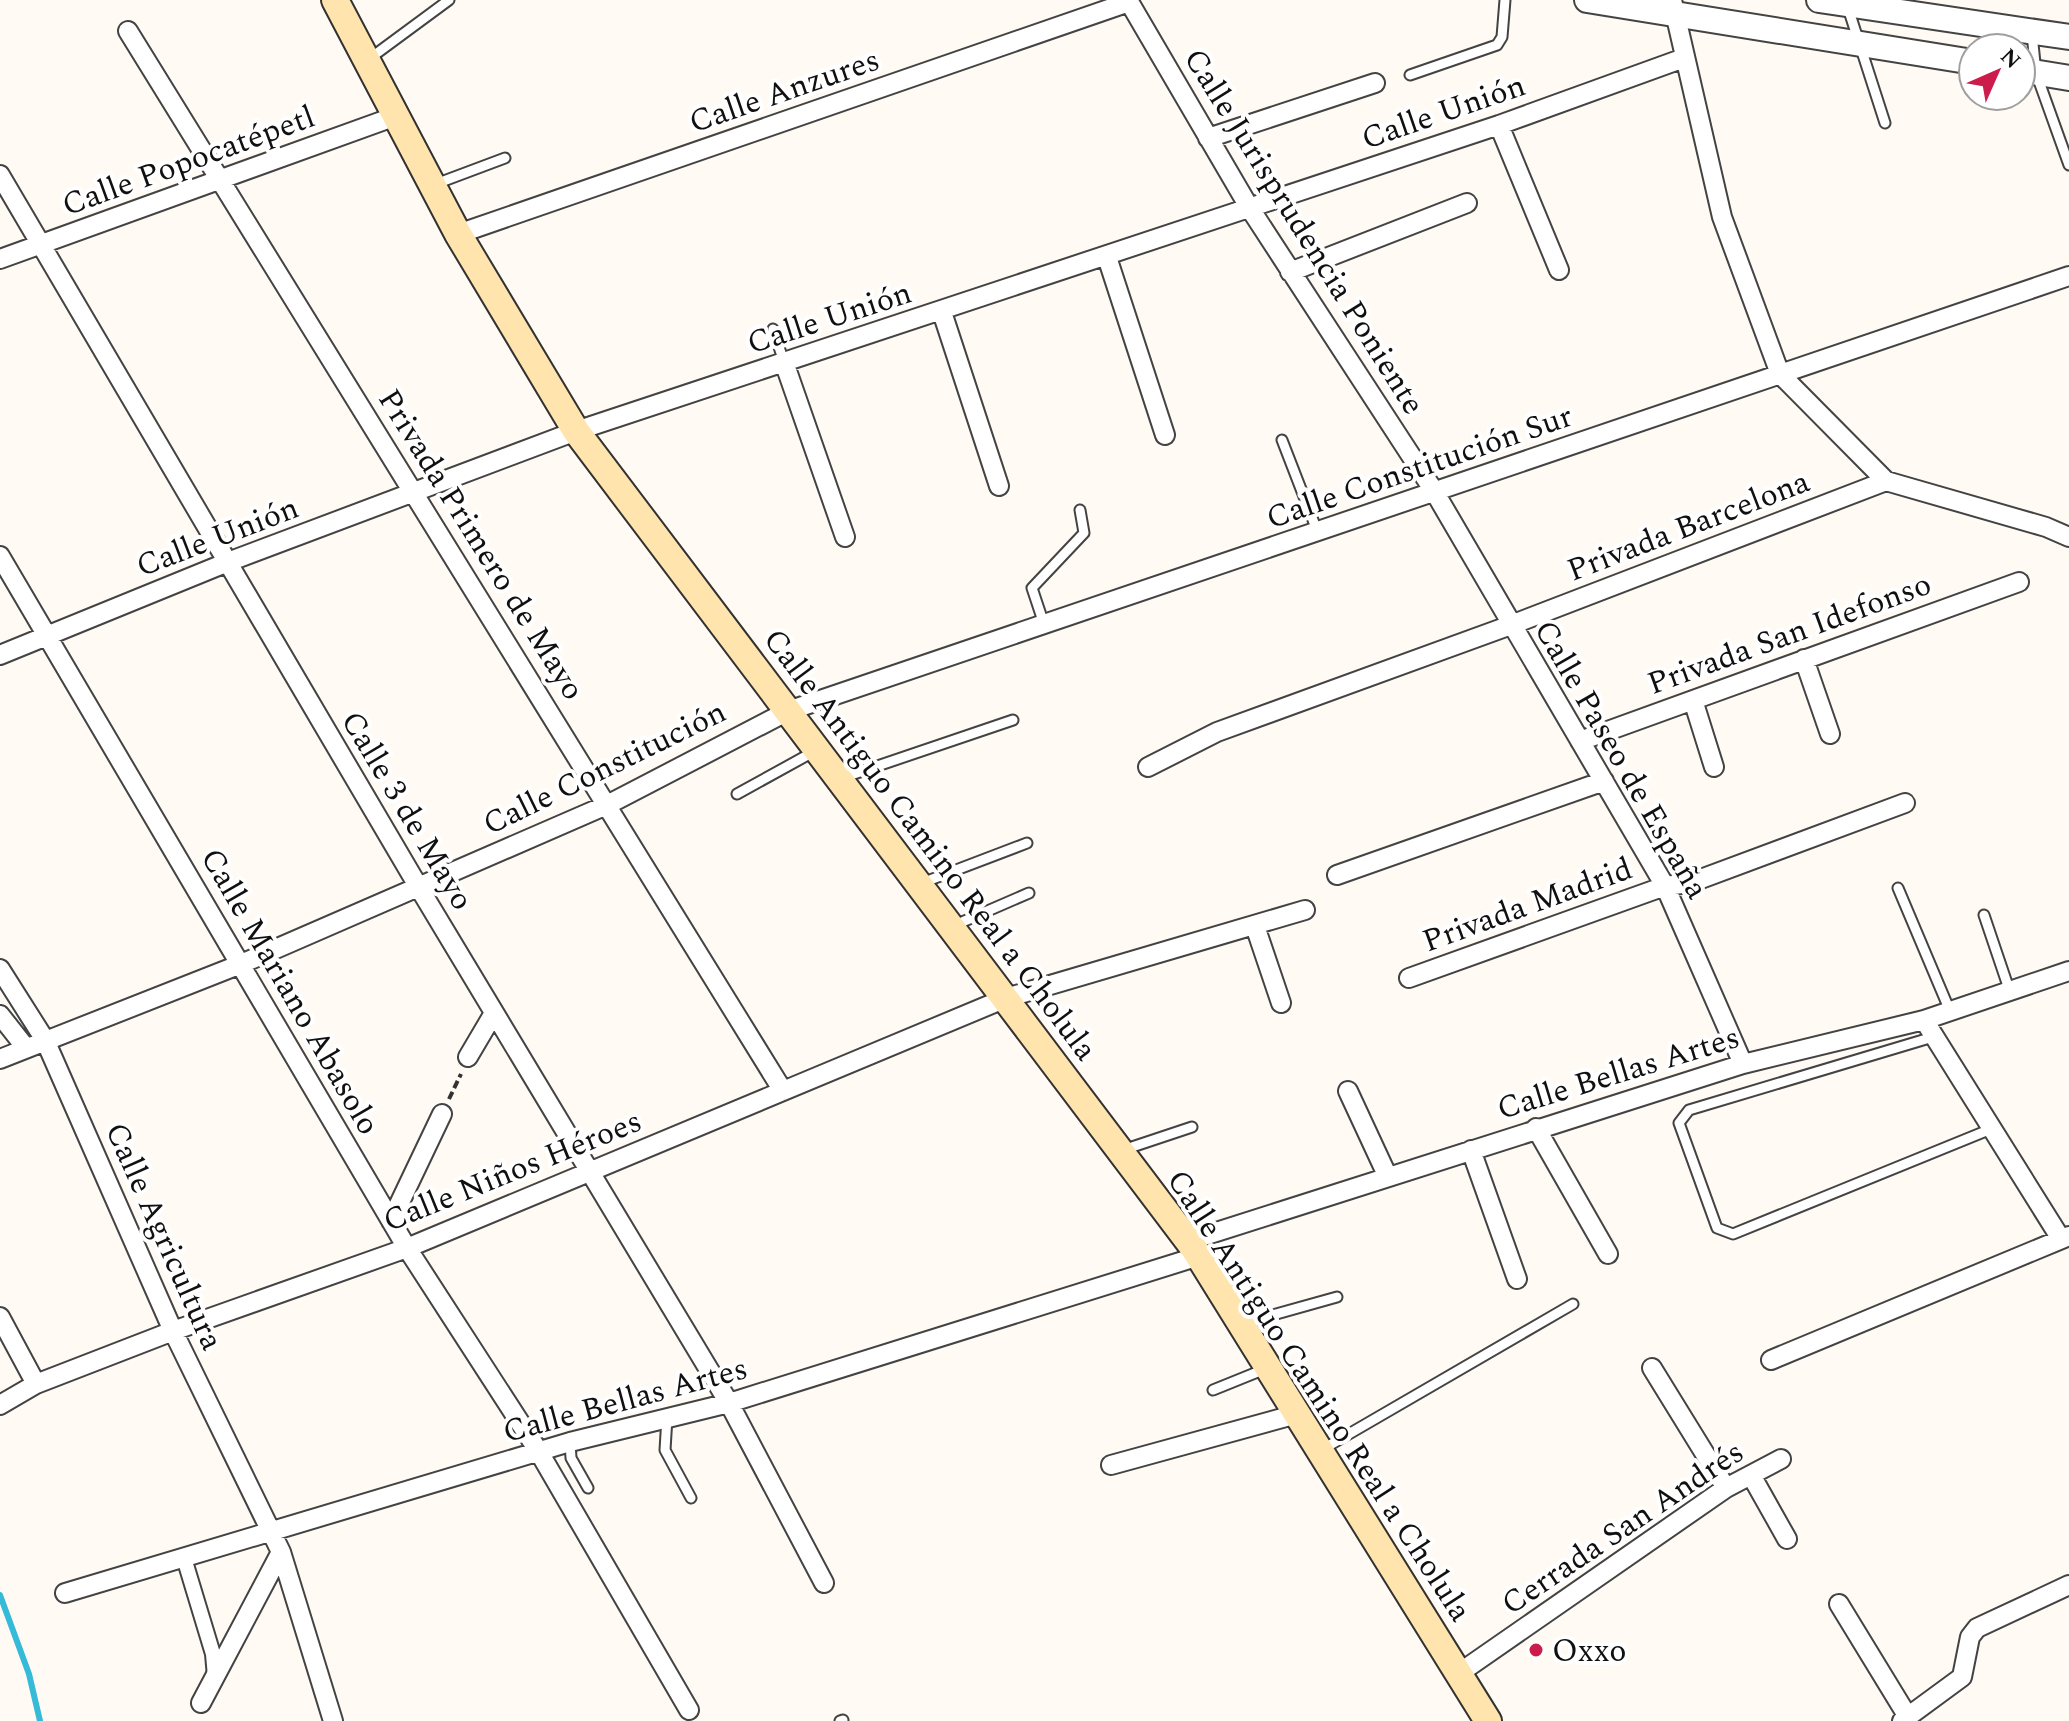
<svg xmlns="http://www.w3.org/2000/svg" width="2069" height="1721" font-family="Spectral,serif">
<rect width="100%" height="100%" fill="#fffaf3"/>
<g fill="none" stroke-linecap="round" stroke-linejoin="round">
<path stroke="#35bad7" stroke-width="6" d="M0,1595L29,1674L40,1721"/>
<g stroke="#434343" stroke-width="13">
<path id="service" d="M1848,8L1885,123
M2032,34L2036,73L2069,165
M369,59L449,0
M1410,75L1497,45L1502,37L1505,0
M433,185L505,158
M773,329L784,362
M1282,440L1318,533
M1044,624L1032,588L1084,533L1080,510
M842,778L1013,720
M737,794L815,751
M922,883L1027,843
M1898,888L1950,1011
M1984,915L2010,992
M953,926L1029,893
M1933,1037L1689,1110L1679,1123L1717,1228L1733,1234L1991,1129
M1123,1150L1192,1127
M1244,1323L1337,1297
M1213,1390L1265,1369
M667,1417L665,1450L691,1498
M570,1442L571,1458L588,1488
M1323,1449L1573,1304
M840,1721L843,1720"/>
</g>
<g stroke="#434343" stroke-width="18">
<path id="pedestrian" d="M184,1558L213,1654L215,1677"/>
</g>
<g stroke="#434343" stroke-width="22">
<path id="minor" d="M1128,0L1249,207L1434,491L1665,886L1743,1064
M1672,0L1722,217L1780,374L1886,481L2046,527L2069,537
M128,31L783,1091
M1499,125L1559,270
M1208,138L1375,83
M0,175L418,886L729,1403L824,1583
M458,234L1129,2
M1107,257L1165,435
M0,259L396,116
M1290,272L1467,203
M942,312L999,486
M784,362L845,537
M0,556L407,1248L539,1452L689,1710
M0,655L228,562L576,431L1499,125L1684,58
M1804,659L1830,734
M1693,700L1714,767
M1580,741L2019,582
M1148,767L1217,732L1511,625L1886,481
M1337,875L1604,781
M1255,926L1281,1003
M0,969L45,1040L173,1331L281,1552L333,1721
M1409,978L1665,886L1690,883L1905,803
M0,1015L26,1048
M1924,1020L2061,1239
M468,1057L494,1013
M0,1059L241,964L609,804L788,711L2069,276
M1348,1091L1387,1175
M1536,1128L1608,1254
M1471,1150L1517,1279
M391,1221L442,1114
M1188,1241L1743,1064L1924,1020L2069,971
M0,1317L36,1384
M1771,1360L2069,1236
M1652,1368L1726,1488
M0,1405L36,1384L173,1331L407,1248L1006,998L1305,910
M1111,1465L1297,1414
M1751,1475L1787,1539
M65,1593L570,1442L729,1403L1199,1256
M1839,1604L1908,1717
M1458,1674L1726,1488L1781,1459
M201,1703L281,1552
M1902,1721L1962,1677L1970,1637L1977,1628L2069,1585"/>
</g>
<g stroke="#434343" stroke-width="28">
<path id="tertiary" d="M1587,0L1973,62
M1819,0L2069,37
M2021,70L2069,78"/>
</g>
<g stroke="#323232" stroke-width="30">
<path id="secondary" d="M335,0L458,234L576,431L1195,1250L1488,1721"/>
</g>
<path stroke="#323232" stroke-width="4" stroke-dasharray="8 4" stroke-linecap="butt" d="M449,1099L461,1074"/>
<use href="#service" stroke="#fff" stroke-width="9"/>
<use href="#pedestrian" stroke="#fff" stroke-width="14"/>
<use href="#minor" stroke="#fff" stroke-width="18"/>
<use href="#tertiary" stroke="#fff" stroke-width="24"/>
<use href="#secondary" stroke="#ffe4ae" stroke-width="26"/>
</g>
<circle fill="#cc1c4b" stroke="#fff" stroke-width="3" cx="1536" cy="1650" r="8"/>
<g text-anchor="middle" stroke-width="8" stroke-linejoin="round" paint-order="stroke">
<g font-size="32" fill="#101010" stroke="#fff">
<text transform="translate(784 90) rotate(-19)" y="11">Calle Anzures</text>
<text transform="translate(1443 111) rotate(-19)" y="11">Calle Unión</text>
<text transform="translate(188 160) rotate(-20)" y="11">Calle Popocatépetl</text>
<text transform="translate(1305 231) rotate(58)" y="11">Calle Jurisprudencia Poniente</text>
<text transform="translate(829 317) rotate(-18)" y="11">Calle Unión</text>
<text transform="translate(1419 466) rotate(-19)" y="11">Calle Constitución Sur</text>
<text transform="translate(1688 525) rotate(-21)" y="11">Privada Barcelona</text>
<text transform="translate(217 536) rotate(-21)" y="11">Calle Unión</text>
<text transform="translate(482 544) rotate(58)" y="11">Privada Primero de Mayo</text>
<text transform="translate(1789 633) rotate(-20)" y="11">Privada San Idefonso</text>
<text transform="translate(1622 759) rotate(60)" y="11">Calle Paseo de España</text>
<text transform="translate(604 767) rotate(-26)" y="11">Calle Constitución</text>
<text transform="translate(408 810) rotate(59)" y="11">Calle 3 de Mayo</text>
<text transform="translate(931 844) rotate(53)" y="11">Calle Antiguo Camino Real a Cholula</text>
<text transform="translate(1527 904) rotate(-20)" y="11">Privada Madrid</text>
<text transform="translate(291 991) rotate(60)" y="11">Calle Mariano Abasolo</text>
<text transform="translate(1618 1072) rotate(-17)" y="11">Calle Bellas Artes</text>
<text transform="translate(512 1170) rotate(-22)" y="11">Calle Niños Héroes</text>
<text transform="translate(165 1236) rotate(66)" y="11">Calle Agricultura</text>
<text transform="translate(1320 1395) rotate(57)" y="11">Calle Antiguo Camino Real a Cholula</text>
<text transform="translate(625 1399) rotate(-15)" y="11">Calle Bellas Artes</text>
<text transform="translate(1622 1527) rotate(-34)" y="11">Cerrada San Andrés</text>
</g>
<g font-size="32" fill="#101010" stroke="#fff" text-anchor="start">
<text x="1552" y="1661">Oxxo</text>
</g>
</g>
<g transform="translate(1997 72) rotate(45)"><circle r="38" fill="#ffffff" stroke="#9f9f9f" stroke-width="2"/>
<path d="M0-6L14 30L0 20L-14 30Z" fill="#cc1c4b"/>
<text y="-12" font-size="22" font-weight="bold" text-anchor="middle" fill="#101010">N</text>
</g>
</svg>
